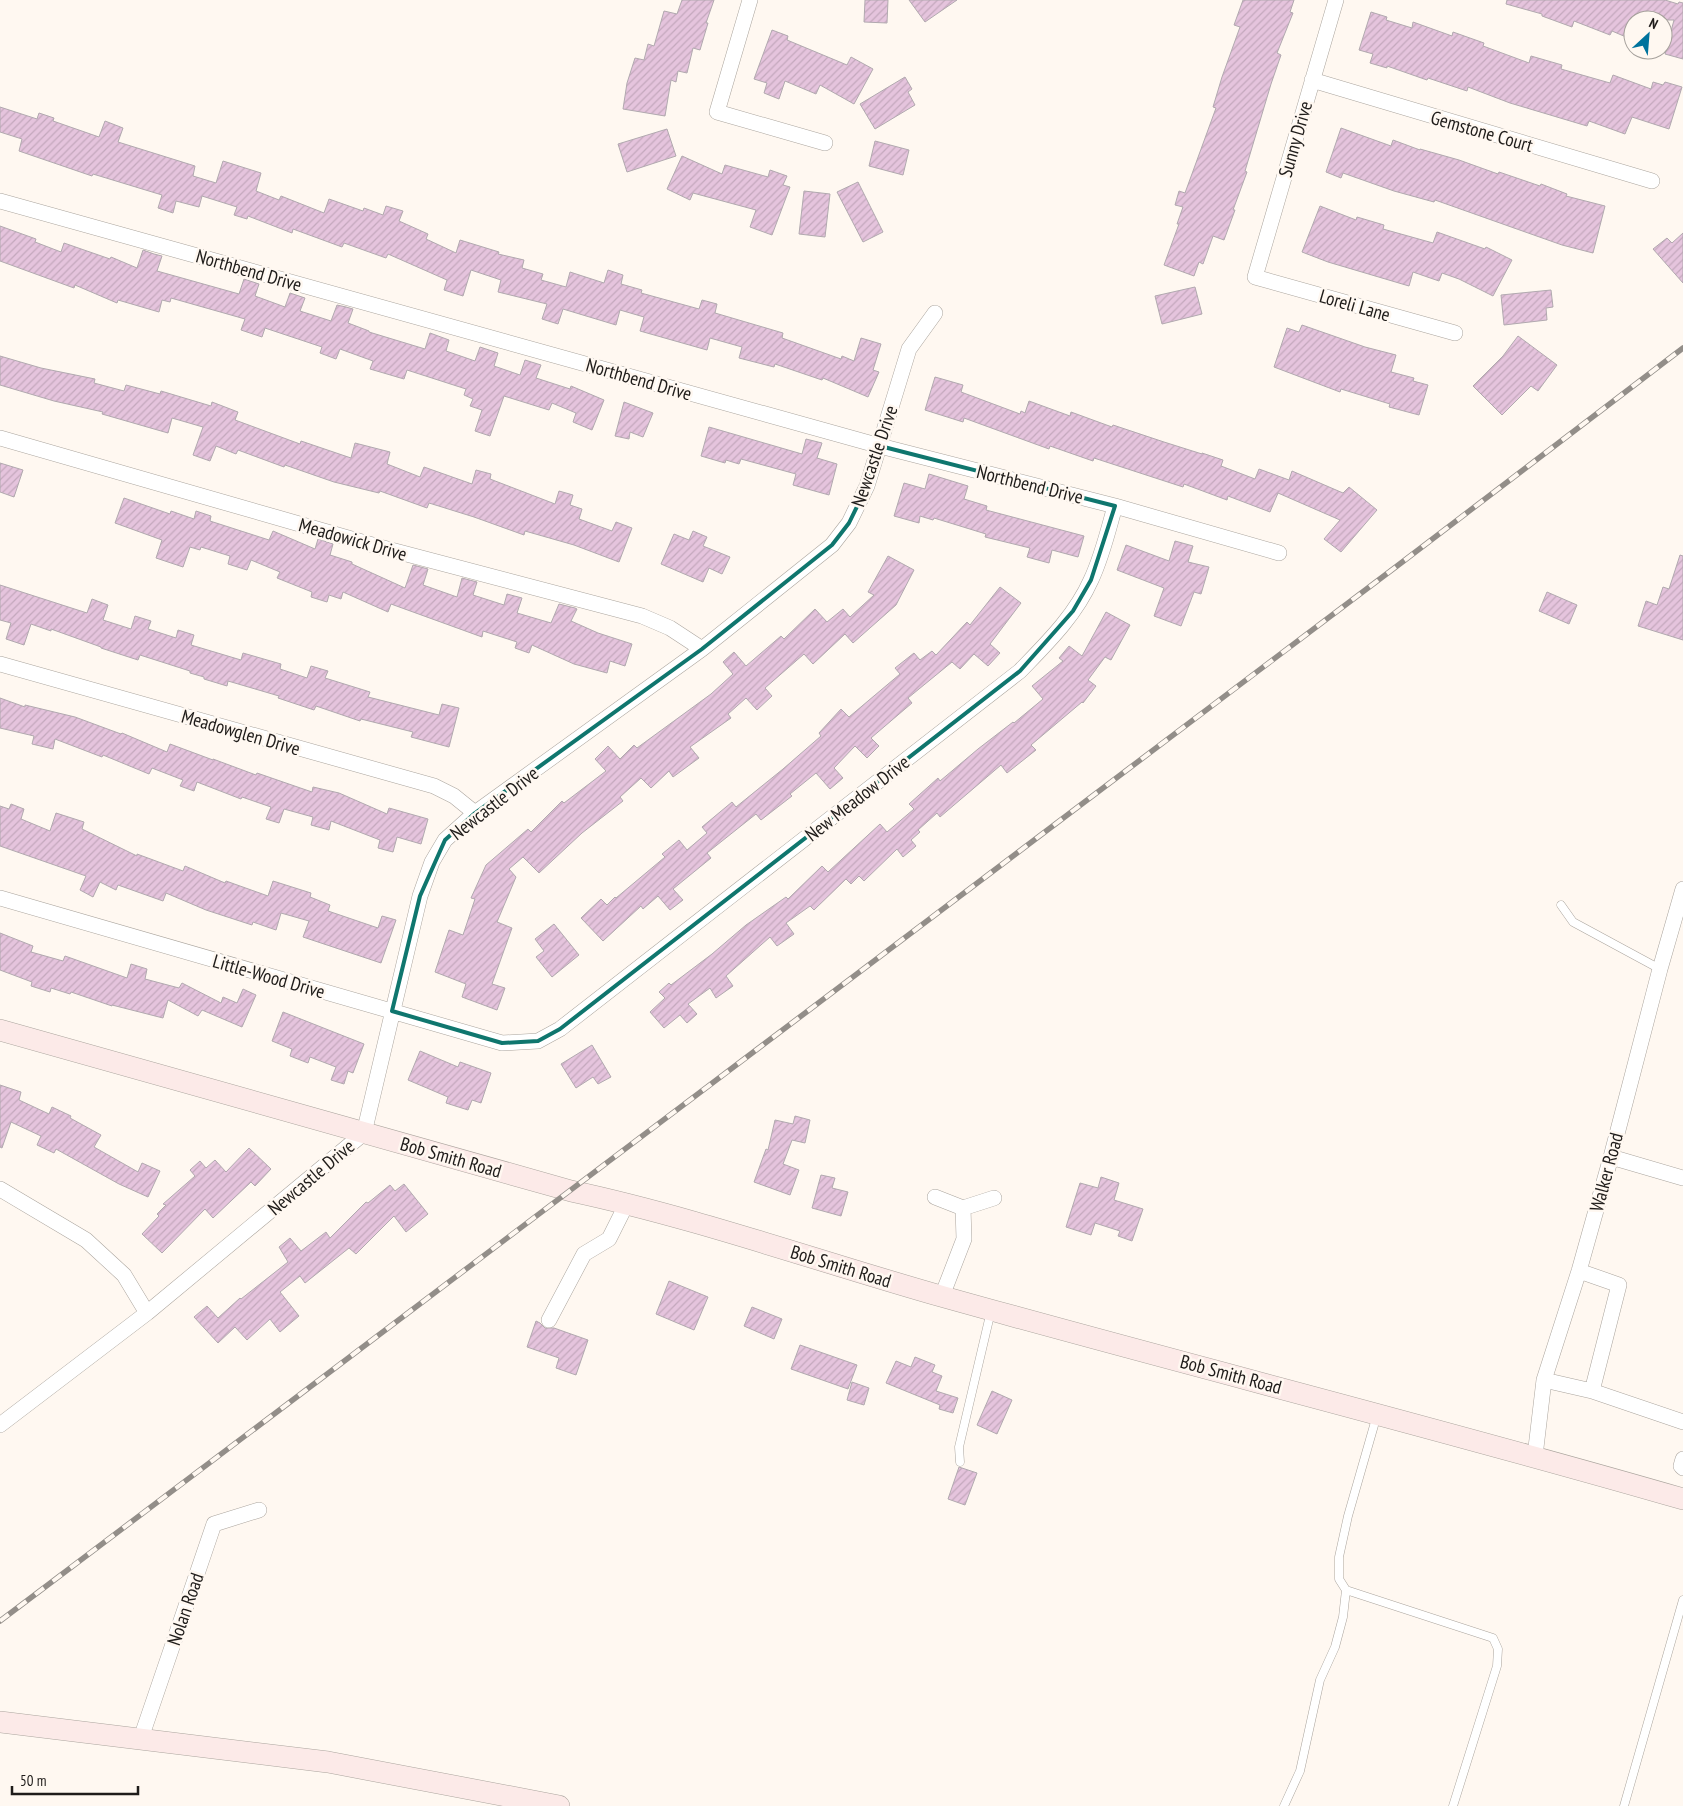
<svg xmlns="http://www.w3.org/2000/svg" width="1683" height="1806" font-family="'PT Sans Narrow',sans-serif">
<defs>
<pattern id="building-hatch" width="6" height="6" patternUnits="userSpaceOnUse" patternTransform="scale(1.25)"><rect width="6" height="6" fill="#e5c4dd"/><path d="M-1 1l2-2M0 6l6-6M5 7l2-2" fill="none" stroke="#c4a8bd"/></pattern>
</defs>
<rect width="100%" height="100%" fill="#fff8f1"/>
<path fill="url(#building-hatch)" stroke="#b1a9af" d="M682,0H714L706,23H708L700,50L693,48L687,73L678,71L676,82L671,80L665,116L623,109L627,83L635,58L644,60L648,44L654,46L664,11L677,14Z
M865,0H888L887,23L864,22Z
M909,0H957L925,22Z
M1243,0H1294L1290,12L1293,13L1277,53L1281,55L1271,84L1245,171L1247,172L1233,210H1235L1224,240L1213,236L1203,264L1199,262L1194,276L1164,265L1179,224H1177L1183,207L1175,205L1179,191L1185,193L1216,108L1213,107L1222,77L1240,27L1234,25Z
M1507,0H1665L1678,4L1679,2L1683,3V59L1665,54L1674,20H1633V40L1612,31L1610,35L1574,21L1572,27L1542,16V14L1506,4Z
M1371,12L1387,17L1386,20L1412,28L1413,22L1452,36L1453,32L1484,43L1483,46L1529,63L1531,56L1562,65L1561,69L1610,83L1613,75L1651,89L1653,82L1663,85L1665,82L1682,87L1669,129L1632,117L1625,134L1589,121L1587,126L1510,103L1468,87L1467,91L1428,78L1427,80L1387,66V68L1370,63L1373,54L1359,50Z
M772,30L788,36L787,40L847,65L851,57L873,69L854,104L820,85L816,94L785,81L779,99L764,93L767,83L754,79Z
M905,77L912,89L908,92L915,105L875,129L860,104Z
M0,107L37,119L39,113L54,118L53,121L99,137L105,121L123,128L118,142L195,166L193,176L216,183L223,161L261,173L256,191L279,200L281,196L324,213L329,199L363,211L364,208L383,215L386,206L403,211L399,221L428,234L426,239L456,253L460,240L499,252L498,254L524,260L522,268L543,274L541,280L566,287L570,272L604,283L608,270L623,275L621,284L642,290L641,293L699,309L702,300L717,304L715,313L783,333L782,338L841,359L842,356L854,361L861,338L881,344L873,370L879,372L868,397L823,378L822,380L775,364L774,367L739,358L742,347L710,338L707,350L640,331L644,317L620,310L616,325L563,309L558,324L542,319L547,304L498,292L501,280L471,270L463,296L444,290L447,280L388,254L386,258L344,243L342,247L293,229L292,233L248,216L247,219L234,215L237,207L202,196L199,207L176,201L173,213L158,208L162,195L93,174L92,176L19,151L22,139L0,132Z
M1341,128L1391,146L1393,140L1420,150V149L1459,160L1498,174L1499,172L1540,186L1541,184L1567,194L1566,196L1605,206L1593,253L1562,245L1435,200L1434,202L1394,191L1343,173L1341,178L1326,172Z
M667,129L676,156L627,172L618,144Z
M875,141L909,150L903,175L869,166Z
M682,156L722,174L725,165L768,177L770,170L787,176L783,185L790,187L772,235L750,227L756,210L693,193L690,200L667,189Z
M858,182L883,232L863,242L837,192Z
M804,191L830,194L825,237L799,234Z
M1320,206L1356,220L1357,217L1384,225L1383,229L1433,243L1437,232L1485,249L1486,247L1512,260L1493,296L1459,279L1442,273L1439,281L1413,272L1409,286L1328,262L1302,252Z
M0,226L36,239L35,242L61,252L64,243L110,259L111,257L137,268L143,250L154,254L162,256L157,271L239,294L244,279L259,284L255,296L285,307L290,293L305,298L300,311L331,321L337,305L346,307L353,309L348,323L369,331V332L425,349L430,333L449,340L446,351L475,361L480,347L498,353L494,366L520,375L525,360L541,365L536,378L570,389L571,386L604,400L592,430L573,422L576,413L552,403L549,410L504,396L490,436L475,431L482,410L470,406L473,399L464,395L466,389L407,370L404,379L370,369L373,361L340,349L336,359L320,353L322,347L265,328L262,337L241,330L245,319L171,298L170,302L162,300L159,312L118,300L117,303L75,285L74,288L0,261Z
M1683,233V283L1653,249L1667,238L1672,243Z
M1195,287L1202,314L1162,324L1155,296Z
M1551,290L1553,307L1546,308L1547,320L1504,325L1501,295Z
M1302,325L1365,347L1396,355L1391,372L1414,378L1413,381L1428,385L1419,415L1389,407L1390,404L1341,389L1340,392L1274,367L1287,328L1299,332Z
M1518,336L1557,365L1538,391L1531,386L1502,415L1473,386L1503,356Z
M0,356L41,368L95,379L94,383L124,391L126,385L160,394L161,391L211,406L212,402L238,412L235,420L300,444L301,441L351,458L355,443L390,452L387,464L420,477L424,467L472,484L476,470L491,474L490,479L555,504L559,491L573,495L570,505L582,509L579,519L612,531L616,522L632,528L619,562L574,545L525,531L524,535L474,517L429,503L427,508L380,491L379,493L334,482L285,465L284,467L238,450L236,454L216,446L210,461L193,455L203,427L172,418L168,433L102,414L103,412L54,401L0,385Z
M935,377L963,385L961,392L1020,414L1021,411L1025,413L1029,401L1070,416L1071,412L1112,427L1113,425L1164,442L1202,454V453L1223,460L1221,466L1255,479L1259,469L1289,480L1292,471L1343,493L1349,487L1377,510L1341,552L1324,539L1340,520L1278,493L1270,512L1228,496L1227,500L1184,484L1183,487L1094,458L1093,461L1050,446L1049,449L964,418L963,422L925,410Z
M624,402L653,413L643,437L630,432L629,439L615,436Z
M709,427L802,454L806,439L822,443L817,458L837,464L829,495L793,485L796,474L741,459L739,464L726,460L725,463L701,456Z
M0,463L23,470L14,497L0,492Z
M929,474L968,486L964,499L987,506L986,510L1084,536L1078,557L1052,550L1049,563L1027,557L1030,548L985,537L986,534L934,518L933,520L920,516L919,523L894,516L904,483L925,489Z
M124,498L170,514L171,511L194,519L196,511L211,516L210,521L269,540L273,531L315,549L318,539L333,544L330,555L352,562V564L405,588L413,565L428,569L423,585L457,597L462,578L477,582L473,595L504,605L507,594L522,598L517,613L551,623L559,604L575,608L577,609L571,621L598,633L632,644L625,666L610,661L607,673L574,664L532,645L529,653L515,648L517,642L483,631L482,637L391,604L388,612L343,592L341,599L329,595L327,602L311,597L312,592L277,578L280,572L251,560L247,570L228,564L230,556L201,547L200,550L190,547L183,567L156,558L162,540L115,523Z
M693,531L707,537L703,546L730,557L722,574L709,568L703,582L661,564L674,534L689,540Z
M1175,541L1193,546L1188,562L1209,567L1201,594L1194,592L1181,626L1154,616L1164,588L1117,570L1126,545L1169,561Z
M1680,555L1683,556V640L1638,626L1646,601L1657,605L1663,587L1669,589Z
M888,556L914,570L896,605L853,643L845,634L813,664L804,654L765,688L772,696L757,710L746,698L728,714L731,718L690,747L699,758L673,777L669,771L651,788L641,778L620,797L623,801L582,833L539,873L523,857L509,869L516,877L497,922L512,928L492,984L505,988L497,1010L462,997L466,984L435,972L449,930L463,935L475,899L471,898L486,865L528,829L531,832L562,801L564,803L606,771L595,759L608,746L620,759L634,745L637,748L711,694L733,674L723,662L734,652L746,666L781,636L784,639L815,609L827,622L843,609L850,617L874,595L868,592Z
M0,585L87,613L92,599L108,605L103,620L131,629L135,616L151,621L148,629L176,638L178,630L194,635L191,645L241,660L243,653L281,664L280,669L307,678L311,666L328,671L325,678L370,692L368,697L439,715L442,704L459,708L449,747L411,737L413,732L361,719L360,721L316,706L314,710L278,698L279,696L228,681L227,686L204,679V677L190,673V671L140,655L138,660L101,648V647L51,629V631L31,624L24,645L6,639L11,623L0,620Z
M1000,587L1021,603L990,644L1000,653L988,666L974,654L960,669L952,662L908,698L912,703L871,738L879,746L867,758L855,746L834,768L843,778L830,789L816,773L790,794L792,796L761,820L756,814L707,853L711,858L673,889L683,900L670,910L658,896L643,909L641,906L603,941L581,918L601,899L607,905L615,897L616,898L665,857L662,854L679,840L687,850L707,833L702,827L732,802L736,807L783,769L821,736L819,733L841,709L849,717L900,674L895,668L914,653L920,660L932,651L936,655L967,622L970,625Z
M1547,592L1577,605L1569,624L1539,611Z
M1106,612L1130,625L1111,660L1105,657L1088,680L1096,686L1083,703L1082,702L1031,745L1036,750L1007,773L1001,765L940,817L937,813L918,830L920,832L911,840L916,846L903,857L897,849L864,881L859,876L851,884L846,879L814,910L810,906L786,923L794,934L777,946L770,937L726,976L733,986L716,998L710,988L688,1004L697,1014L687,1023L680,1015L664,1028L650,1012L665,998L659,992L669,983L671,985L712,954L746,925L786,897L788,899L822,866L828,872L880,824L887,832L914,809L909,804L938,778L940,781L978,749L1013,722L1014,723L1043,699L1032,686L1063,661L1059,658L1069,646L1082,656Z
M0,698L25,707V705L75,717L121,734L122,733L167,752L170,744L213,760V759L256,775L257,773L312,792L313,787L339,793L387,814L389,808L428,819L421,844L397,837L393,852L378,848L380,840L331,821L329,830L311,825L313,817L284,809L279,823L266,819L271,807L242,797L241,799L197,782L194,791L180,786L183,780L152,768L149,774L103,755L102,757L55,739L53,749L32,744L34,736L0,728Z
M11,804L24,809L21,819L50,831L56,813L84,822L82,829L137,856V854L183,871L185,866L225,883L226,881L268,896L273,881L311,893L310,897L330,905L328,911L378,928L382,916L396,920L381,963L303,937L309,921L281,913L276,930L253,922L252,925L206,910L166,893L163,901L118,885L116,890L100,882L93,897L80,890L86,876L0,846V806L9,809Z
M554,924L579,955L552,977L536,957L544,951L535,939Z
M0,933L33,946L31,952L63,961L65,956L127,978L131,964L147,969L145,979L179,988L182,983L221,1003L223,997L237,1003L243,989L256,995L242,1027L202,1010L198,1016L168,1000L163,1018L112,1005V1006L71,992L70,994L51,988L50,992L31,986L32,982L0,970Z
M283,1012L364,1044L353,1073L348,1071L344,1084L331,1080L336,1067L310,1057L308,1063L290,1056L292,1049L272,1041Z
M592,1045L611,1077L598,1084L593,1077L576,1088L561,1064Z
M420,1051L458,1067L460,1062L491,1073L481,1103L472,1100L468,1110L446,1103L448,1097L408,1080Z
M0,1085L21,1092L19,1100L49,1114L52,1107L71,1116L70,1118L101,1135L94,1147L138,1172L142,1163L160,1171L148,1197L119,1184L56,1149L54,1153L37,1145L41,1136L11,1122L2,1148L0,1147Z
M795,1116L810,1120L805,1143L792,1140L783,1164L799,1170L790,1195L754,1182L766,1149L768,1150L775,1120L793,1124Z
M249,1148L271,1169L255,1186L251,1182L213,1218L205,1209L162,1253L142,1234L159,1216L157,1214L166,1205L163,1204L195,1176L190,1170L200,1161L206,1168L215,1160L226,1172Z
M821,1175L835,1178L832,1188L848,1192L841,1216L812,1208Z
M1101,1177L1119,1183L1114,1200L1143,1209L1132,1241L1118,1236L1120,1231L1095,1223L1091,1235L1066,1227L1080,1183L1098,1188Z
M404,1184L428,1214L406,1232L394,1216L356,1254L349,1248L305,1283L300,1276L280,1292L299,1316L280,1332L270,1319L247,1340L235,1327L218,1343L194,1317L207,1306L218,1318L240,1298L241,1299L288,1262L279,1247L290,1238L301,1251L326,1232L330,1238L366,1202L368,1203L390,1185L395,1191Z
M669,1281L708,1297L694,1330L656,1314Z
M752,1307L782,1319L774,1339L744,1326Z
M536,1321L540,1323L545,1328H554L588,1340L576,1375L556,1368L559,1358L527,1347Z
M800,1345L857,1365L848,1389L791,1369Z
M915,1357L935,1365L932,1372L942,1376L936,1391L958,1398L953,1413L939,1409L940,1405L886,1383L896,1361L911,1367Z
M852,1382L869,1388L864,1405L847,1400Z
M992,1391L1012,1400L997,1434L977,1425Z
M959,1467L977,1473L965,1505L948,1499Z"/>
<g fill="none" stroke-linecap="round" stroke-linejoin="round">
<g stroke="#aba59e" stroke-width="9">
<path id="lane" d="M1561,905L1573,922L1660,969
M960,1462L959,1447L991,1311
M1346,1590L1493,1638L1498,1649L1497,1666L1453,1806
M1284,1806L1300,1771L1320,1680L1335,1647L1343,1617L1346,1590L1339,1579V1557L1348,1516L1377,1415
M1624,1806L1683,1600"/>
</g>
<g stroke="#aba59e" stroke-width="16">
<path id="street" d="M750,0L717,112L825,143
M1336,0L1255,277L1455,333
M1312,80L1652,181
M0,201L880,446L1115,506L1279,553
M0,438L376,546L642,616L670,628L702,649
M0,664L434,786L454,796L475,813
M0,898L502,1043L538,1041L560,1029L1020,671C1047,643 1075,616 1091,580C1102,557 1108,531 1115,506
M1611,1157L1683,1178
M0,1189L86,1240L124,1275L147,1313
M935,1197L963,1208L994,1198
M1579,1271L1619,1285L1592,1391
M942,1296L964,1239L963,1208
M549,1320L584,1254L609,1239L627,1203
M1544,1380L1592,1391L1683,1422
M0,1425L147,1313L364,1133L420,896L432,862L445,840L475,813L702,649L832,545L849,523L867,486L909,349L935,313
M1535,1456L1544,1380L1579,1271L1611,1157L1660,969L1683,889
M1683,1459L1681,1466L1683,1468
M141,1738L214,1524L259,1510"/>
</g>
<g stroke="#aba59e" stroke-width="22">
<path id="secondary" d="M0,1030L571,1191C697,1218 820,1262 944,1297C1190,1366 1438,1428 1683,1499
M0,1722L328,1762L559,1806"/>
</g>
<use href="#lane" stroke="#fff" stroke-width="8"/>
<use href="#street" stroke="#fff" stroke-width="15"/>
<use href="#secondary" stroke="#fceae8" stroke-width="21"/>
<g stroke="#938e89" stroke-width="5.5">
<path id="rail" d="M0,1621L1401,563L1683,348"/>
</g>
<use href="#rail" stroke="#fff8f1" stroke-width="4" stroke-dasharray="11" stroke-linecap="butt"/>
</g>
<path fill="none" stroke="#0f766e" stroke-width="4" stroke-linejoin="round" d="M880,446L1115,506L1091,580L1073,611L1020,671L560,1029L538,1041L502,1043L392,1011L420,896L445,840L475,813L702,649L832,545L849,523L867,486Z"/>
<g text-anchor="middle" stroke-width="5" stroke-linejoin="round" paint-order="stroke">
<g font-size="19" fill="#1f1c1a" stroke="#fff8f1">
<text transform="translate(1482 131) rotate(16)" y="7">Gemstone Court</text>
<text transform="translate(1295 139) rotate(-74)" y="7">Sunny Drive</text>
<text transform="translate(249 270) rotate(16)" y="7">Northbend Drive</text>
<text transform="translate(1355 305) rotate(16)" y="7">Loreli Lane</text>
<text transform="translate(639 379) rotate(16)" y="7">Northbend Drive</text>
<text transform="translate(874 456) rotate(-71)" y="7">Newcastle Drive</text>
<text transform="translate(1030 484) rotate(14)" y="7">Northbend Drive</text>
<text transform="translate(353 539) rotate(16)" y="7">Meadowick Drive</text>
<text transform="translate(241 732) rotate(16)" y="7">Meadowglen Drive</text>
<text transform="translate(857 798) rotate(-38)" y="7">New Meadow Drive</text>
<text transform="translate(494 803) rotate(-38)" y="7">Newcastle Drive</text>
<text transform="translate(269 976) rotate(16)" y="7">Little-Wood Drive</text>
<text transform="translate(451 1157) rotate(16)" y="7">Bob Smith Road</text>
<text transform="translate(1606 1172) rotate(-75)" y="7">Walker Road</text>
<text transform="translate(311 1177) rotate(-40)" y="7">Newcastle Drive</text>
<text transform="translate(841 1266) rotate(17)" y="7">Bob Smith Road</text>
<text transform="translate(1231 1374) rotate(15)" y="7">Bob Smith Road</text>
<text transform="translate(185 1609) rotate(-71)" y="7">Nolan Road</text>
</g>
</g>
<g transform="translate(1648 35) rotate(26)"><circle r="24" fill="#fff8f1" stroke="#a5a09b"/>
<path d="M0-4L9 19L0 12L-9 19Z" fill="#00739d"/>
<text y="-8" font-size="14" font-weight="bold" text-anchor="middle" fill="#1f1c1a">N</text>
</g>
<path d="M12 1786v8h126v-8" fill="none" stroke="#1f1c1a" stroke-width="2.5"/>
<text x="20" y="1786" font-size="15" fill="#1f1c1a" stroke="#fff8f1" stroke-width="4" paint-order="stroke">50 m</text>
</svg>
